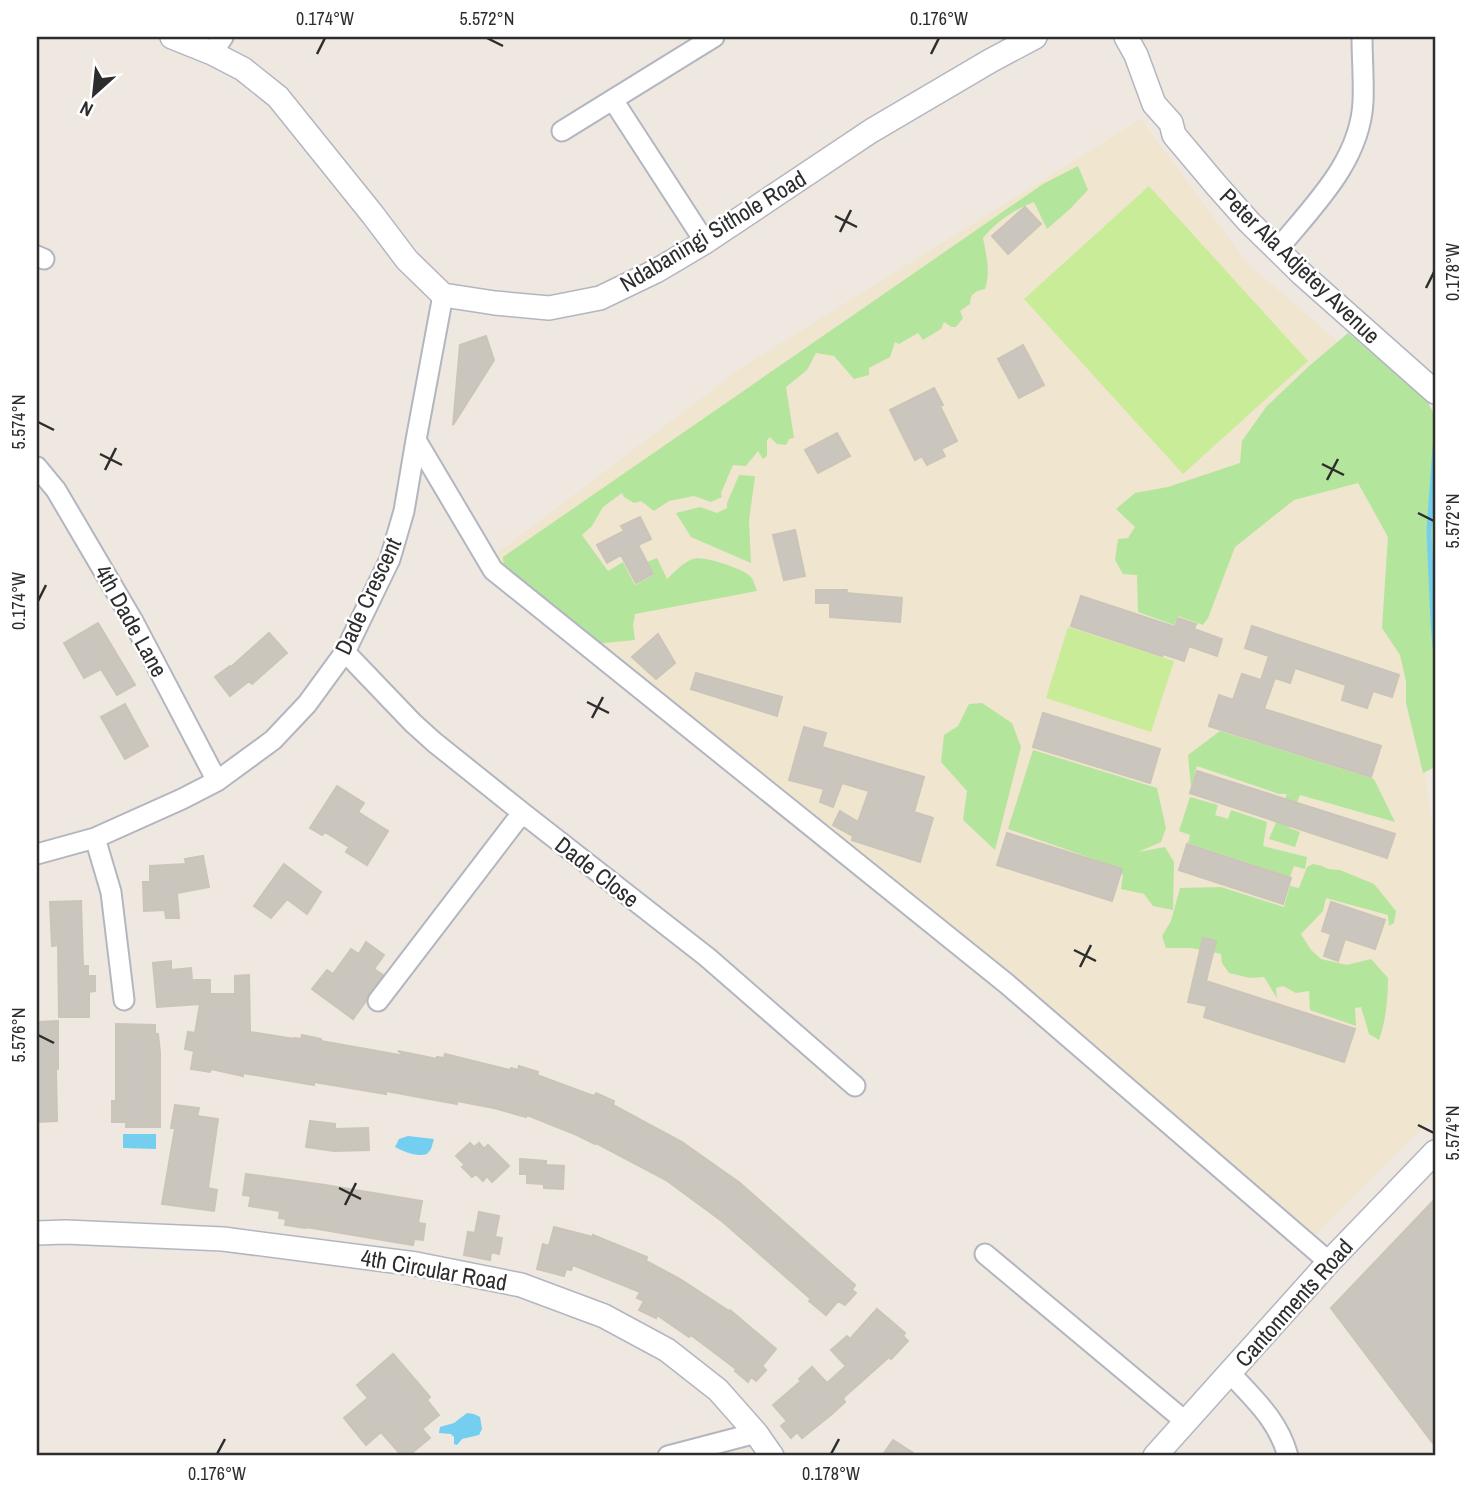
<svg xmlns="http://www.w3.org/2000/svg" width="1472" height="1493" font-family="'Archivo Narrow',sans-serif">
<rect width="100%" height="100%" fill="#eee8e0"/>
<path fill="#f0e5cf" d="M1141,119L1248,264L1422,414L1408,559L1427,789L1435,840V1115L1311,1239L492,557L741,368Z"/>
<path fill="#b4e59c" d="M1078,166L1088,190L1070,209L1047,229L1034,202C1015,209 996,222 983,238C986,255 991,271 985,289C976,291 970,293 970,304L960,311L963,318L956,327H952L944,322L941,329L923,340L918,333L899,344L895,342L890,357L869,368V375L854,379L834,356L816,353L807,370L786,387L794,438L789,439L786,445L777,444L770,437L767,440V456L763,459L758,451L746,466L733,465L721,493L722,497L711,502L694,496L669,501L654,511L641,501L634,503L624,497L622,493L603,507L592,526L582,535L608,571L623,562L635,585L654,575L647,562L657,558L667,579C675,572 683,562 693,559C703,555 743,569 750,576C754,580 755,586 757,591L635,614L633,625L635,640L594,644L570,618L504,571L503,557L1043,184Z
M1348,333L1426,399L1435,416V767L1423,773L1406,703V681L1400,655L1382,628L1388,537L1358,483L1294,500L1235,547L1208,618L1203,625L1178,616L1174,625L1138,612L1137,575L1123,574L1115,560L1118,539L1128,538L1135,527L1116,509L1135,493L1168,487L1240,463L1242,441L1266,407L1308,367Z
M739,475L755,476L749,521L751,563L691,537L676,513L700,507L717,513L727,508V503Z
M982,703L1012,723L1021,747L995,850L963,820L967,791L941,762L944,735L958,726L969,704Z
M1220,731L1374,779L1395,822L1300,795L1290,819L1279,813L1287,794H1279L1197,766L1191,787L1188,755Z
M1033,750L1157,788L1166,828L1161,842L1138,852L1165,847L1174,862L1173,910L1153,906L1144,894L1121,889L1123,875L1121,874L1122,869L1008,829Z
M1190,797L1218,805L1215,815L1228,819L1231,810L1267,822L1263,846L1307,857L1305,869L1294,866L1290,877L1188,843L1190,835L1179,831Z
M1277,820L1290,824L1289,828L1300,832L1295,847L1269,839Z
M1313,864L1322,866L1328,869L1340,870L1374,884L1396,911L1394,923L1389,926L1388,915L1326,898L1323,911L1301,934L1311,950L1321,959L1347,965L1371,959L1388,978C1388,1000 1386,1019 1379,1040L1369,1034L1361,1007L1355,1008L1356,1026L1310,1010L1309,991L1296,993L1283,986L1276,988L1277,998L1264,977L1250,978L1229,973L1222,963L1221,954L1192,948H1166L1162,936L1171,921L1180,888L1221,887L1284,907L1290,886L1299,888L1307,867Z"/>
<path fill="#c8ec98" d="M1149,186L1308,361L1183,474L1024,299Z
M1068,627L1174,661L1151,732L1046,698Z"/>
<path fill="#73cef0" d="M123,1134H156V1149L123,1148Z
M408,1136L434,1139L431,1149L427,1154C416,1157 405,1152 395,1147L399,1139Z
M467,1413L474,1414L480,1417L482,1429L479,1435L462,1439L457,1445L454,1444V1437L451,1434L439,1433L440,1427L454,1423Z"/>
<g fill="none" stroke-linecap="round" stroke-linejoin="round">
<path stroke="#73cef0" stroke-width="5" d="M1435,447L1429,531L1433,622L1435,648"/>
</g>
<path fill="#cac6be" stroke="#cac4b9" stroke-width="2" d="M1025,207L1041,224L1008,254L992,236Z
M486,336L494,360L453,425L460,345Z
M1023,345L1044,385L1019,398L998,359Z
M934,388L943,405L940,406L957,441L941,449L945,456L927,465L922,456L915,460L890,410Z
M837,433L850,456L818,473L805,450Z
M640,517L651,539L638,545L653,574L636,583L621,555L607,563L597,545L624,531L621,526Z
M795,530L805,576L784,580L773,535Z
M816,590H847L846,593L902,598L900,622L830,617V603H816Z
M1081,596L1175,627L1178,618L1196,624L1194,629L1222,639L1217,656L1189,646L1184,661L1163,654L1162,656L1071,626Z
M98,623L135,685L117,695L101,669L84,678L64,643Z
M1252,626L1399,675L1392,697L1373,691L1367,708L1342,700L1346,685L1295,668L1290,683L1275,678L1264,709L1381,746L1371,777L1209,726L1219,695L1233,700L1242,674L1261,680L1269,656L1245,648Z
M269,633L287,653L252,684L249,681L230,696L215,677L230,666L231,667Z
M658,634L675,663L656,679L632,657Z
M696,673L782,697L777,716L691,689Z
M125,704L148,746L125,759L101,717Z
M1043,713L1160,749L1150,783L1033,747Z
M804,727L826,733L822,747L924,777L914,812L933,818L920,862L852,840L853,836L833,825L840,811L858,822L869,791L842,783L833,807L820,802L824,789L789,780Z
M1197,771L1395,834L1387,858L1190,793Z
M337,786L364,803L358,812L388,831L367,865L346,852L349,847L325,832L322,835L310,828Z
M1007,833L1122,869L1112,901L997,865Z
M1187,844L1291,878L1283,904L1179,870Z
M203,856L209,887L177,893L179,918H166L165,910L144,911L143,882H150V866L186,864L185,859Z
M284,864L321,892L307,914L287,899L271,918L254,906Z
M81,901L83,966H88V976H95V991L89,992V1017H59L58,945L52,946L50,902Z
M1331,902L1385,920L1375,949L1345,939L1338,961L1324,956L1331,934L1322,931Z
M1203,938L1216,941L1206,981L1355,1029L1344,1062L1204,1017L1207,1006L1188,1002Z
M366,942L384,955L374,969L383,975L368,994L366,1001L353,1019L312,989L327,970L333,974L351,949L359,954Z
M171,961V970L191,968L192,980H210V994H235V976L249,975L250,1032L294,1039V1038L301,1039L302,1035L321,1039V1041L405,1056L398,1051L437,1059V1057L444,1058L445,1054L510,1070L511,1068L518,1070L519,1066L538,1072L537,1075L588,1094L595,1096L596,1093L614,1101L613,1105L682,1142L740,1183L855,1285L852,1290L856,1293L845,1305L838,1301L826,1315L809,1301L811,1299L723,1222L666,1180L596,1143L595,1144L577,1135L527,1115L526,1117L494,1108L457,1101V1104L386,1091V1094L314,1082V1085L243,1073V1076L211,1069L210,1072L191,1069L194,1051L185,1049L188,1032L195,1033L200,1004L157,1007L153,963Z
M58,1021V1069H56L57,1121L37,1122V1022Z
M116,1024L155,1025V1034H158L160,1052V1127H126V1122H112V1101H116Z
M175,1105L199,1108L197,1116L218,1119L208,1188L217,1190L214,1211L162,1204L175,1128H171Z
M310,1121L335,1124V1129L368,1128L369,1150L334,1151L306,1147Z
M470,1143L474,1147L479,1143L484,1149L488,1145L509,1166L492,1182L487,1176L483,1181L476,1174L472,1177L462,1167L465,1165L456,1156Z
M520,1159L546,1161V1165L564,1166L563,1189L544,1188V1184L527,1183V1174H520Z
M246,1174L325,1185L422,1201L418,1223L425,1224L423,1240L414,1239L413,1245L306,1227V1228L285,1225L286,1219L279,1218L280,1211L249,1206L251,1196L243,1195Z
M1435,1199V1446L1331,1308Z
M479,1212L499,1216L495,1237L502,1238L499,1254L491,1252L490,1260L464,1255L468,1232L475,1233Z
M554,1227L593,1237V1235L647,1257L646,1261L680,1279L729,1311L730,1310L776,1349L762,1366L766,1370L756,1381L751,1377L748,1382L735,1371L736,1369L691,1335L689,1337L657,1315L656,1318L639,1310L644,1301L637,1298L640,1292L573,1265L571,1270L566,1269L564,1276L537,1269L543,1244L549,1246Z
M877,1309L905,1333L903,1336L908,1341L891,1359L889,1357L843,1398L845,1402L832,1414L802,1438L797,1432L791,1438L781,1426L787,1421L773,1405L801,1381L799,1379L812,1367L827,1383L846,1366L831,1350L847,1336L850,1339Z
M393,1354L430,1397L427,1400L439,1415L422,1429L430,1438L408,1456H402L381,1432L366,1445L344,1418L368,1398L357,1385Z
M893,1440L918,1456H882Z"/>
<g fill="none" stroke-linecap="round" stroke-linejoin="round">
<g stroke="#b3b6c0" stroke-width="23">
<path id="minor" d="M212,53L223,37
M613,100L705,242
M562,131L714,37
M1277,250C1312,207 1360,162 1363,102C1364,81 1362,58 1362,37
M37,256L44,259
M416,440L493,570L1007,984L1329,1262
M37,467L56,490L133,621L217,781
M345,652L413,723L434,742L524,814L707,957L855,1086
M95,838L111,892L124,1000
M37,854L95,838L182,799L217,781L273,740L307,704L345,652L390,559L404,511L416,440L443,295
M378,1001L515,822L524,814
M985,1254L1186,1422
M1230,1373C1255,1400 1278,1420 1288,1456
M668,1456L756,1433"/>
</g>
<g stroke="#b3b6c0" stroke-width="26">
<path id="tertiary" d="M172,37L212,53L243,69L278,97L373,215L407,260L443,295L495,303L549,308L600,298L656,271L705,242L871,131L990,61L1035,37
M1126,37L1136,55L1154,104L1171,123L1174,135L1217,186L1249,222L1302,274L1435,392
M37,1233L66,1232L223,1239L416,1264L521,1285L604,1316L667,1350L718,1390L756,1433L772,1456
M1155,1456L1329,1262L1435,1152"/>
</g>
<use href="#minor" stroke="#fff" stroke-width="19"/>
<use href="#tertiary" stroke="#fff" stroke-width="23"/>
</g>
<path fill="none" stroke="#2d2d2d" stroke-width="2.5" d="M487,38L503,46M317,54L325,38M931,54L939,38M835,216L857,227M840,232L851,210M1426,288L1434,272M38,422L54,430M100,454L122,465M1322,464L1344,475M105,470L116,448M1327,480L1338,459M1418,513L1434,521M38,601L46,585M587,702L609,713M592,718L603,697M1074,950L1096,961M1080,967L1091,945M38,1035L54,1043M1418,1125L1434,1133M339,1188L361,1199M345,1205L356,1183M217,1454L225,1439M831,1454L839,1439"/>
<g text-anchor="middle" stroke-width="5" stroke-linejoin="round" paint-order="stroke">
<g font-size="23" fill="#2d2d2d" stroke="#fff">
<text transform="translate(713 231) rotate(-31)" y="8">Ndabaningi Sithole Road</text>
<text transform="translate(1300 266) rotate(44)" y="8">Peter Ala Adjetey Avenue</text>
<text transform="translate(368 596) rotate(-65)" y="8">Dade Crescent</text>
<text transform="translate(131 621) rotate(61)" y="8">4th Dade Lane</text>
<text transform="translate(597 872) rotate(38)" y="8">Dade Close</text>
<text transform="translate(434 1270) rotate(10)" y="8">4th Circular Road</text>
<text transform="translate(1294 1303) rotate(-48)" y="8">Cantonments Road</text>
</g>
</g>
<rect width="1472" height="1493" fill="none" stroke="#ffffff" stroke-width="77"/>
<g transform="translate(94 94) rotate(207)" stroke="#ffffff" stroke-width="5" paint-order="stroke">
<path d="M0-5L12 26L0 18L-12 26Z" fill="#2d2d2d"/>
<text y="-10" font-size="19" font-weight="bold" text-anchor="middle" fill="#2d2d2d">N</text>
</g>
<rect x="38" y="38" width="1396" height="1416" fill="none" stroke="#2d2d2d" stroke-width="2.5"/>
<g font-size="18" text-anchor="middle" fill="#2d2d2d">
<text x="325" y="25">0.174°W</text>
<text x="487" y="25">5.572°N</text>
<text x="939" y="25">0.176°W</text>
<text transform="translate(1453 272) rotate(-90)" y="6">0.178°W</text>
<text transform="translate(19 422) rotate(-90)" y="6">5.574°N</text>
<text transform="translate(1453 521) rotate(-90)" y="6">5.572°N</text>
<text transform="translate(19 601) rotate(-90)" y="6">0.174°W</text>
<text transform="translate(19 1035) rotate(-90)" y="6">5.576°N</text>
<text transform="translate(1453 1133) rotate(-90)" y="6">5.574°N</text>
<text x="217" y="1480">0.176°W</text>
<text x="831" y="1480">0.178°W</text>
</g>
</svg>
